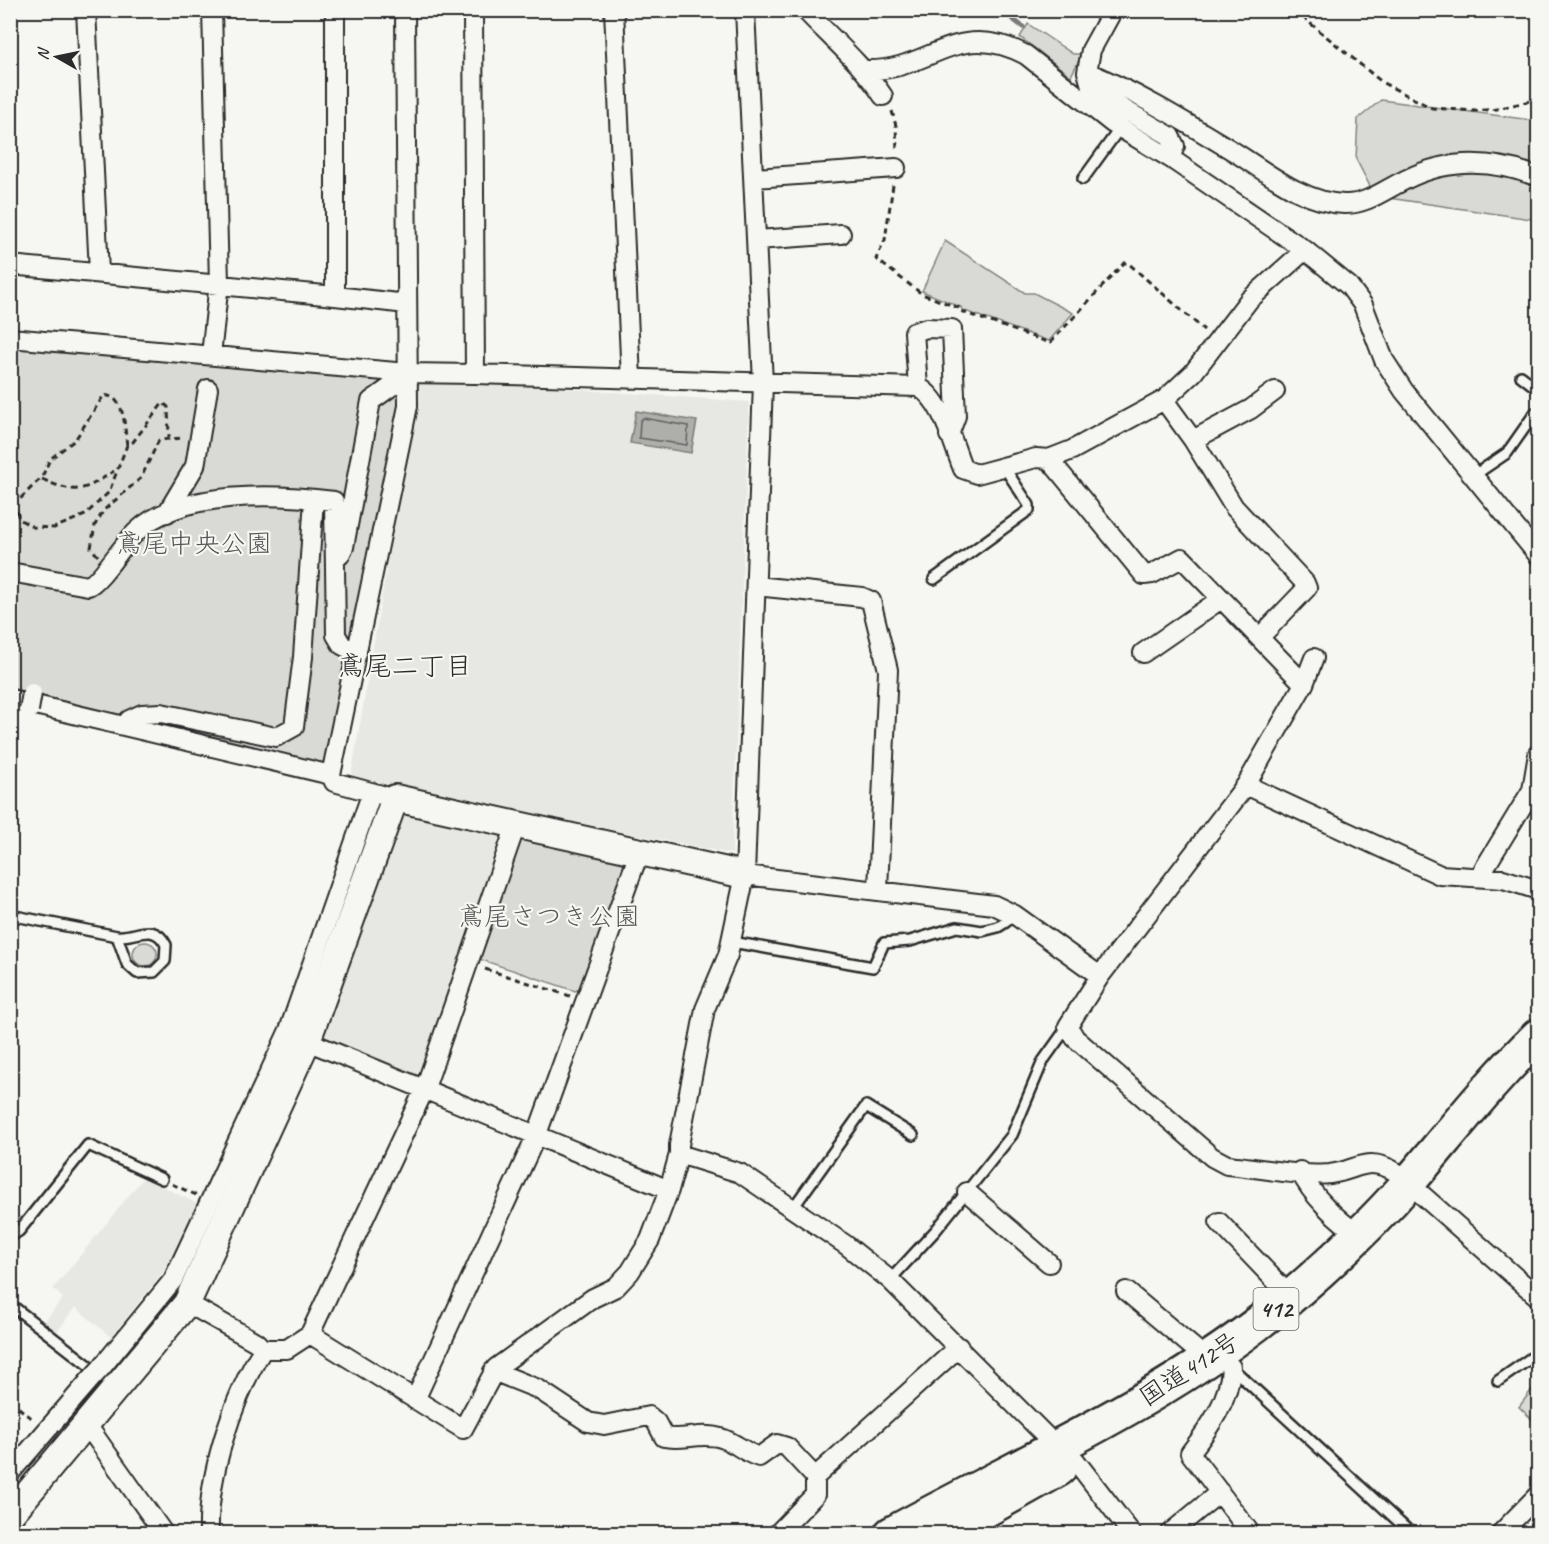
<svg xmlns="http://www.w3.org/2000/svg" width="1549" height="1544" viewBox="0 0 1549 1544" font-family="Caveat,'Klee One',sans-serif">
  <style>
    .built { fill: #e7e7e3 }
    .green { fill: #d9d9d5; stroke: #828280; stroke-width: 1.5 }
    .water { fill: #aeaeab; stroke: #7a7a78; stroke-width: 1.5 }
    .lines { fill: none; stroke-linecap: round; stroke-linejoin: round }
    .shore { stroke: #5f5f5e; stroke-width: 1.5 }
    .stream { stroke: #7a7a78; stroke-width: 5 }
    .lane-casing { stroke: #2b2b2b; stroke-width: 14 }
    .street-casing { stroke: #2b2b2b; stroke-width: 22 }
    .secondary-casing { stroke: #2b2b2b; stroke-width: 30 }
    .highway-casing { stroke: #2b2b2b; stroke-width: 38 }
    .path { stroke: #2b2b2b; stroke-width: 3; stroke-dasharray: 6 4.5; stroke-linecap: butt }
    .lane { stroke: #f6f6f2; stroke-width: 9 }
    .street { stroke: #f6f6f2; stroke-width: 18 }
    .secondary { stroke: #f6f6f2; stroke-width: 26 }
    .highway { stroke: #f6f6f2; stroke-width: 33 }
    .street-bridge-casing { stroke: #2b2b2b; stroke-width: 22; stroke-linecap: butt }
    .street-bridge { stroke: #f6f6f2; stroke-width: 18 }
    .labels { text-anchor: middle; dominant-baseline: central; stroke-width: 4.5; stroke-linejoin: round; paint-order: stroke }
    .shield { fill: #f6f6f2; stroke: #686867; stroke-width: 1.5 }
    .shield-label { font-size: 24px; font-weight: bold; fill: #2b2b2b }
    .park-label { font-size: 26px; fill: #565656; stroke: #f6f6f2 }
    .street-label { font-size: 26px; fill: #2b2b2b; stroke: #f6f6f2 }
    .neighbourhood-label { font-size: 27px; fill: #2b2b2b; stroke: #f6f6f2 }
  </style>
  <rect width="100%" height="100%" fill="#f6f6f2"/>
  <filter id="ink" filterUnits="userSpaceOnUse"><feTurbulence type="fractalNoise" baseFrequency=".0167" numOctaves="2"/><feDisplacementMap in="SourceGraphic" scale="12" xChannelSelector="R" yChannelSelector="G"/><feConvolveMatrix kernelMatrix="1 2 1 2 8 2 1 2 1" color-interpolation-filters="sRGB"/></filter>
  <g filter="url(#ink)">
    <path class="built" d="M419 378 749 402 732 854 351 777Z
      M410 812 499 830 504 838 421 1069 414 1075 325 1037 324 1027 398 818Z
      M144 1177 196 1203 165 1270 111 1337 75 1307 57 1332 44 1322 63 1298 53 1289Z"/>
    <path class="green" d="M1028 24 1073 54H1082L1071 76 1020 37Z
      M1381 100 1538 121V220L1375 196 1356 159 1358 119Z
      M945 241 1025 293H1034L1073 313 1049 341 962 310 961 307 922 291Z
      M11 343 400 380 404 408 342 771 11 688Z
      M524 837 621 860 625 866 582 988 575 991 482 960 479 953 518 841Z
      M133 954a12 12 0 1 1 24 0a12 12 0 1 1-24 0Z
      M1533 1388 1538 1391V1425L1519 1407Z"/>
    <path class="water" d="M636 411 697 421 691 453 630 443Z"/>
    <g class="lines">
      <path class="shore" d="M643 418 688 426 687 445 639 438 640 421Z"/>
      <path class="stream" d="M1001 10 1023 27"/>
      <defs>
        <path id="lane" d="M1083 179 1120 128
          M1521 376 1538 389
          M1473 476 1507 453 1535 413
          M934 579 1029 510V505L1004 467
          M10 915 117 936C136 938 154 921 166 945L165 961 154 972 137 973 127 964 117 936
          M732 942 873 967 884 943 910 941 957 927 982 931 998 927 1006 922
          M793 1208 866 1106 913 1135
          M10 1237 19 1231 88 1145 162 1179
          M890 1280 936 1230 1012 1135 1043 1061 1068 1026
          M10 1304 115 1386
          M1231 1367 1412 1534
          M1498 1381 1538 1353"/>
        <path id="street" d="M86 10 99 272
          M473 10 475 374 918 387C942 398 953 445 963 469L977 474 1036 458 1049 459 1072 450 1164 400 1193 373 1249 300 1305 250
          M614 10 631 379
          M805 10C832 39 862 64 883 96
          M1113 10 1091 50 1087 72 1091 86 1108 100 1170 136 1175 146 1170 158
          M866 70C930 72 955 18 1026 55L1112 123 1170 158 1305 250 1349 286 1363 305 1384 360 1404 391 1538 555
          M1087 72C1134 91 1180 119 1223 145 1260 166 1300 203 1344 204 1367 205 1387 188 1407 179 1449 158 1495 160 1538 177
          M754 178 896 168
          M757 240 841 234
          M10 265 335 296V10
          M335 296 407 304
          M10 338 407 373 475 374
          M211 355 219 283 212 10
          M918 387 914 332 927 328 952 329 956 416 949 435
          M1164 400 1193 440 1234 507 1305 583 1307 588 1260 637
          M1193 440 1251 409 1275 391
          M1049 459 1144 575 1152 574 1182 558 1304 684 1246 785 1100 976 1068 1026 1075 1038 1212 1157 1227 1165C1254 1167 1304 1177 1330 1174 1359 1170 1366 1155 1396 1172L1538 1297
          M167 513 195 466 208 389
          M340 555 344 547 371 401 392 386 407 382
          M10 572 88 586C100 582 123 544 136 532 180 489 277 494 334 501L336 635 342 645 357 653
          M756 586 862 597 871 601 888 670 878 889
          M1143 653 1221 599
          M1304 684 1314 658
          M10 699 331 775 408 406 405 10
          M126 726 129 720 142 714 161 713 276 737 294 727 303 657 314 499
          M331 775 334 782 382 795
          M1246 785 1440 875 1503 879 1538 890
          M745 875 994 905 1015 915 1100 976
          M1479 877 1532 790 1538 754
          M307 1041 669 1190
          M679 1154 740 1173 846 1245 890 1280 1056 1446
          M1300 1171C1311 1195 1338 1221 1360 1235
          M967 1192 1049 1263
          M1219 1222 1291 1297
          M1126 1291 1208 1360
          M187 1303 256 1342 263 1349
          M310 1334 425 1088 516 825
          M1231 1367C1230 1399 1210 1427 1190 1453L1251 1534
          M101 1368 173 1280 210 1201 289 1030 372 792
          M493 1371 538 1389 588 1422 604 1425 649 1416 656 1422 664 1437C683 1441 701 1432 721 1438 735 1442 745 1453 759 1457L777 1444 787 1447 815 1477
          M415 1400 537 1134 639 853
          M87 1425 164 1534
          M1075 1460 1132 1534
          M10 1473 90 1380
          M209 1534C207 1476 233 1397 263 1349H287L310 1334 463 1429 496 1368 593 1298 616 1287 630 1272 650 1240 669 1190 679 1154V1145L705 1009 728 955 745 875 763 383 745 10
          M777 1534 815 1495V1477L959 1347
          M1169 1534 1220 1492
          M1500 1534 1538 1495"/>
        <path id="secondary" d="M10 1515 187 1303 307 1041 395 798 745 875"/>
        <path id="highway" d="M891 1534C1027 1460 1173 1397 1292 1296 1334 1260 1373 1223 1409 1182 1452 1132 1491 1081 1538 1036
          M943 1534 1059 1469"/>
      </defs>
      <use href="#lane" class="lane-casing"/>
      <use href="#street" class="street-casing"/>
      <use href="#secondary" class="secondary-casing"/>
      <use href="#highway" class="highway-casing"/>
      <path class="path" d="M1294 10 1383 83 1432 108 1475 111 1497 109 1538 99
        M892 111 896 126 897 151
        M893 185 885 240 876 259 922 294 959 308 960 311 1050 343 1124 263H1128L1204 330
        M127 445C124 427 126 397 104 395L75 440 50 459 42 477 15 504 19 519 33 527 54 528 85 515 109 492 127 445 133 442 163 403 168 407 169 438
        M42 479C77 495 82 492 114 471
        M98 556 91 548 95 525 104 510 141 478 159 440 183 438
        M485 969 570 996
        M172 1184 196 1195
        M10 1261 17 1260
        M10 1401 34 1420"/>
      <use href="#lane" class="lane"/>
      <use href="#street" class="street"/>
      <use href="#secondary" class="secondary"/>
      <use href="#highway" class="highway"/>
      <defs>
        <path id="street-bridge" d="M29 710 32 693
          M90 1380 101 1368"/>
      </defs>
      <use href="#street-bridge" class="street-bridge-casing"/>
      <use href="#street-bridge" class="street-bridge"/>
    </g>
  </g>
  <g class="labels">
    <rect class="shield" x="1253.5" y="1288" width="45" height="42" rx="4.5"/>
    <g class="shield-label">
      <text x="1276" y="1309">412</text>
    </g>
    <g class="park-label">
      <text x="194" y="543">鳶尾中央公園</text>
      <text x="549" y="916">鳶尾さつき公園</text>
    </g>
    <g class="street-label">
      <text transform="translate(1189 1369) rotate(-33)">国道412号</text>
    </g>
    <g class="neighbourhood-label">
      <text x="405" y="666">鳶尾二丁目</text>
    </g>
  </g>
  <rect width="1549" height="1544" fill="none" stroke="#f6f6f2" stroke-width="36"/>
  <rect x="18" y="18" width="1513" height="1508" fill="none" stroke="#2b2b2b" stroke-width="2" filter="url(#ink)"/>
  <g transform="translate(57 57) rotate(279)" stroke="#f6f6f2" stroke-width="4.5" paint-order="stroke">
  <path d="M0-4.5L10 22L0 15L-10 22Z" fill="#2b2b2b"/>
  <text y="-9" font-size="16" font-weight="bold" text-anchor="middle" fill="#2b2b2b">N</text>
  </g>
</svg>
